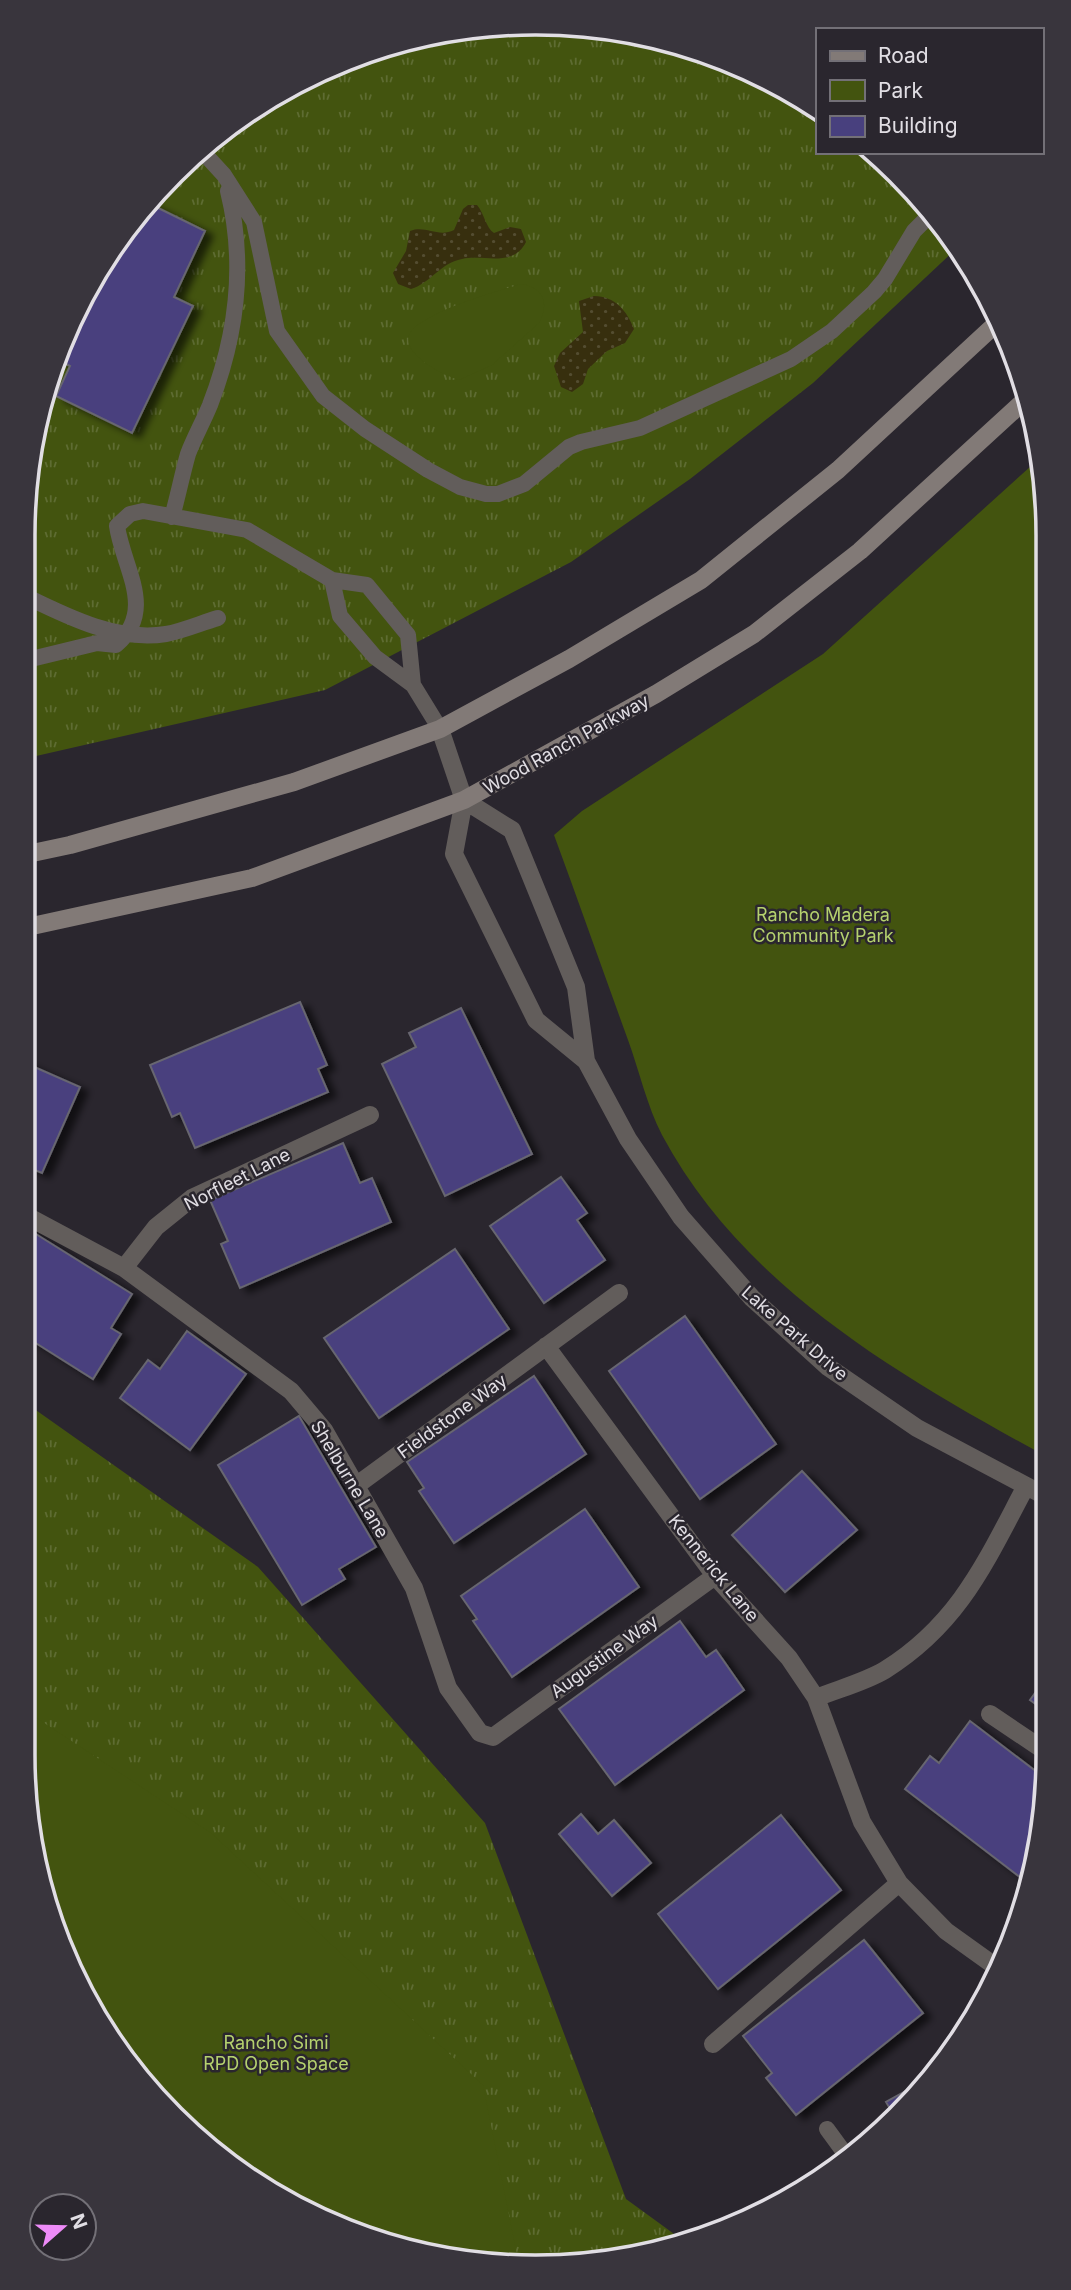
<svg xmlns="http://www.w3.org/2000/svg" width="1071" height="2290" viewBox="0 0 1071 2290" font-family="Inter,sans-serif">
  <style>
    .grass { fill: url(#grass-tufts) }
    .sand { fill: url(#sand-dots) }
    .green { fill: #43540f }
    .building { fill: #48407e; stroke: #676670; stroke-width: 2; filter: url(#shadow) }
    .lines { fill: none; stroke-linecap: round; stroke-linejoin: round }
    .service { stroke: #625d5b; stroke-width: 16 }
    .minor { stroke: #625d5b; stroke-width: 18 }
    .secondary { stroke: #827a77; stroke-width: 18 }
    .labels { text-anchor: middle; dominant-baseline: central; stroke-width: 5; stroke-linejoin: round; paint-order: stroke }
    .street-label { font-size: 18px; fill: #e1dee4; stroke: #2a262e }
    .park-label { font-size: 18px; fill: #b5d16e; stroke: #2a262e }
    .rim { fill: none; stroke: #e1dee4; stroke-width: 3.5 }
  </style>
  <defs>
    <pattern id="grass-tufts" width="24" height="20" patternUnits="userSpaceOnUse" patternTransform="scale(1.75)"><rect width="24" height="20" fill="#43540f"/><path d="M3 7l-1-3M5 7V3M7 7l1-3M15 17l-1-3M17 17v-4M19 17l1-3" fill="none" stroke="#5e6c32"/></pattern>
    <pattern id="sand-dots" width="8" height="8" patternUnits="userSpaceOnUse" patternTransform="scale(1.75)"><rect width="8" height="8" fill="#372f0e"/><path d="M2 2h.1M6 6h.1" fill="none" stroke="#544d31" stroke-width="1.8" stroke-linecap="round"/></pattern>
    <filter id="shadow"><feDropShadow dx="8" dy="4.5" stdDeviation="3.5" flood-color="#0009"/></filter>
  </defs>
  <rect width="100%" height="100%" fill="#2a262e"/>
  <path class="grass" d="M536 23 636 33 732 62 817 111V152H871L943 224 957 248 813 383 690 479 571 562 325 690 23 759C23 653 14 541 33 436 36 419 43 402 48 386 92 242 200 120 339 62 402 35 469 29 536 23Z
    M23 1401 258 1567 485 1823 626 2199 681 2239 602 2263 435 2257 279 2198 197 2140 129 2067 50 1920 23 1755Z"/>
  <path class="sand" d="M468 205H477C484 213 486 228 494 233L510 227 521 229 526 242C513 268 484 254 462 259 440 263 431 283 411 289L398 284 393 273 406 251 410 231C426 225 438 238 454 230L463 209Z
    M594 296C615 296 627 311 634 329L625 343 607 351 588 369 583 384 572 392 561 387 554 366 560 353 583 332 579 301Z"/>
  <path class="green" d="M521 284C543 287 550 303 539 323L492 365 459 380C441 375 385 346 419 324 448 305 488 294 521 284Z
    M1041 457 1044 468 1047 1457C900 1376 744 1288 662 1135 647 1106 639 1070 628 1040 603 971 579 903 554 835L582 811 823 654Z
    M23 1709 211 1833 483 2085 518 2260 435 2257 279 2198 197 2140 129 2067 50 1920 23 1755Z"/>
  <path class="building" d="M148 203 205 231 174 297 193 306 132 433 56 396 70 366 56 359 62 339 109 250Z
    M300 1002 327 1065 318 1069 328 1092 195 1148 180 1113 172 1117 150 1065Z
    M461 1008 532 1154 445 1196 382 1064 416 1047 409 1033Z
    M23 1062 80 1087 42 1173 23 1165Z
    M343 1143 360 1183 372 1178 391 1222 240 1288 221 1244 228 1241 210 1200Z
    M561 1177 587 1213 577 1220 605 1260 544 1303 490 1226Z
    M23 1226 132 1294 111 1328 121 1334 93 1379 23 1335Z
    M455 1249 509 1329 379 1418 324 1338Z
    M685 1316 776 1444 700 1499 609 1371Z
    M187 1331 246 1374 190 1450 120 1398 148 1360 160 1369Z
    M534 1376 586 1454 454 1543 419 1491 424 1488 407 1462Z
    M299 1416 376 1547 339 1569 345 1579 302 1605 218 1465Z
    M802 1471 857 1530 785 1592 732 1535Z
    M585 1509 639 1587 512 1677 473 1621 477 1619 461 1596Z
    M680 1621 706 1657 716 1650 744 1690 615 1785 559 1709Z
    M1048 1675V1713L1030 1700Z
    M970 1721 1046 1779 1038 1855 1029 1884 905 1789 930 1756 939 1763Z
    M581 1814 598 1834 614 1820 651 1863 612 1896 559 1834Z
    M781 1815 841 1890 718 1989 658 1914Z
    M864 1940 923 2013 796 2115 766 2078 772 2073 743 2036Z
    M931 2077 898 2117 896 2119 886 2102Z"/>
  <g class="lines">
    <path class="service" d="M201 150 224 175 254 222 277 331 323 396 365 429 428 470 460 487 486 494H498L524 484 569 447 581 442 640 428 791 359 832 331 874 292 885 279 914 231 932 213
      M172 517C178 496 182 475 188 454 194 438 203 422 210 405 237 335 246 264 228 191
      M332 580 340 616 375 657 413 685 440 729
      M23 595C66 616 116 642 166 634 183 631 201 623 218 618
      M23 661 97 643 116 645C157 610 123 568 117 526L130 514 143 511 247 530 332 580 367 585 408 635 413 685
      M827 2129 846 2155"/>
    <path class="minor" d="M440 729 464 800 454 854 536 1020 586 1061
      M464 800 512 830 576 987 586 1061 628 1139 681 1217 752 1298 828 1367 917 1428 1047 1497
      M23 1214 124 1268 291 1391 324 1430 414 1588 448 1688 480 1733 493 1737 715 1576
      M124 1268 156 1227 192 1198 370 1115
      M546 1346 715 1576 789 1658 816 1698 862 1822 899 1883 946 1931 999 1969
      M357 1485 619 1293
      M816 1698C838 1689 865 1682 885 1670 960 1623 986 1561 1026 1486
      M990 1714 1048 1753
      M713 2044 899 1883"/>
    <path class="secondary" d="M23 855 70 845 294 782 440 729 569 659 701 580 838 470 999 321
      M23 928 252 878 464 800 656 694 754 634 860 551 1025 400"/>
  </g>
  <g class="labels">
    <g class="street-label">
      <text transform="translate(566 744) rotate(-29)">Wood Ranch Parkway</text>
      <text transform="translate(237 1179) rotate(-27)">Norfleet Lane</text>
      <text transform="translate(795 1333) rotate(41)">Lake Park Drive</text>
      <text transform="translate(452 1416) rotate(-36)">Fieldstone Way</text>
      <text transform="translate(350 1479) rotate(59)">Shelburne Lane</text>
      <text transform="translate(714 1568) rotate(51)">Kennerick Lane</text>
      <text transform="translate(604 1656) rotate(-36)">Augustine Way</text>
    </g>
    <g class="park-label">
      <text x="823" y="914">Rancho Madera<tspan x="823" dy="21">Community Park</tspan></text>
      <text x="276" y="2042">Rancho Simi<tspan x="276" dy="21">RPD Open Space</tspan></text>
    </g>
  </g>
  <path d="M0 0H1071V2290H0ZM535 35H536A500 500 0 0 1 1036 535V1755A500 500 0 0 1 536 2255H535A500 500 0 0 1 35 1755V535A500 500 0 0 1 535 35Z" fill="#39353d" fill-rule="evenodd"/>
  <path class="rim" d="M535 35H536A500 500 0 0 1 1036 535V1755A500 500 0 0 1 536 2255H535A500 500 0 0 1 35 1755V535A500 500 0 0 1 535 35Z"/>
  <rect x="816" y="28" width="228" height="126" fill="#2a262e" stroke="#737077" stroke-width="2"/>
  <rect x="830" y="51" width="35" height="10" fill="#827a77" stroke="#737077" stroke-width="2"/>
  <text x="878" y="63" font-size="21" fill="#e1dee4">Road</text>
  <rect x="830" y="80" width="35" height="21" fill="#43540f" stroke="#737077" stroke-width="2"/>
  <text x="878" y="98" font-size="21" fill="#e1dee4">Park</text>
  <rect x="830" y="116" width="35" height="21" fill="#48407e" stroke="#737077" stroke-width="2"/>
  <text x="878" y="133" font-size="21" fill="#e1dee4">Building</text>
  <g transform="translate(63 2227) rotate(70)"><circle r="33" fill="#2a262e" stroke="#737077" stroke-width="2"/>
  <path d="M0-5L12 26L0 18L-12 26Z" fill="#ee8bf8"/>
  <text y="-10" font-size="19" font-weight="bold" text-anchor="middle" fill="#e1dee4">N</text>
  </g>
</svg>
